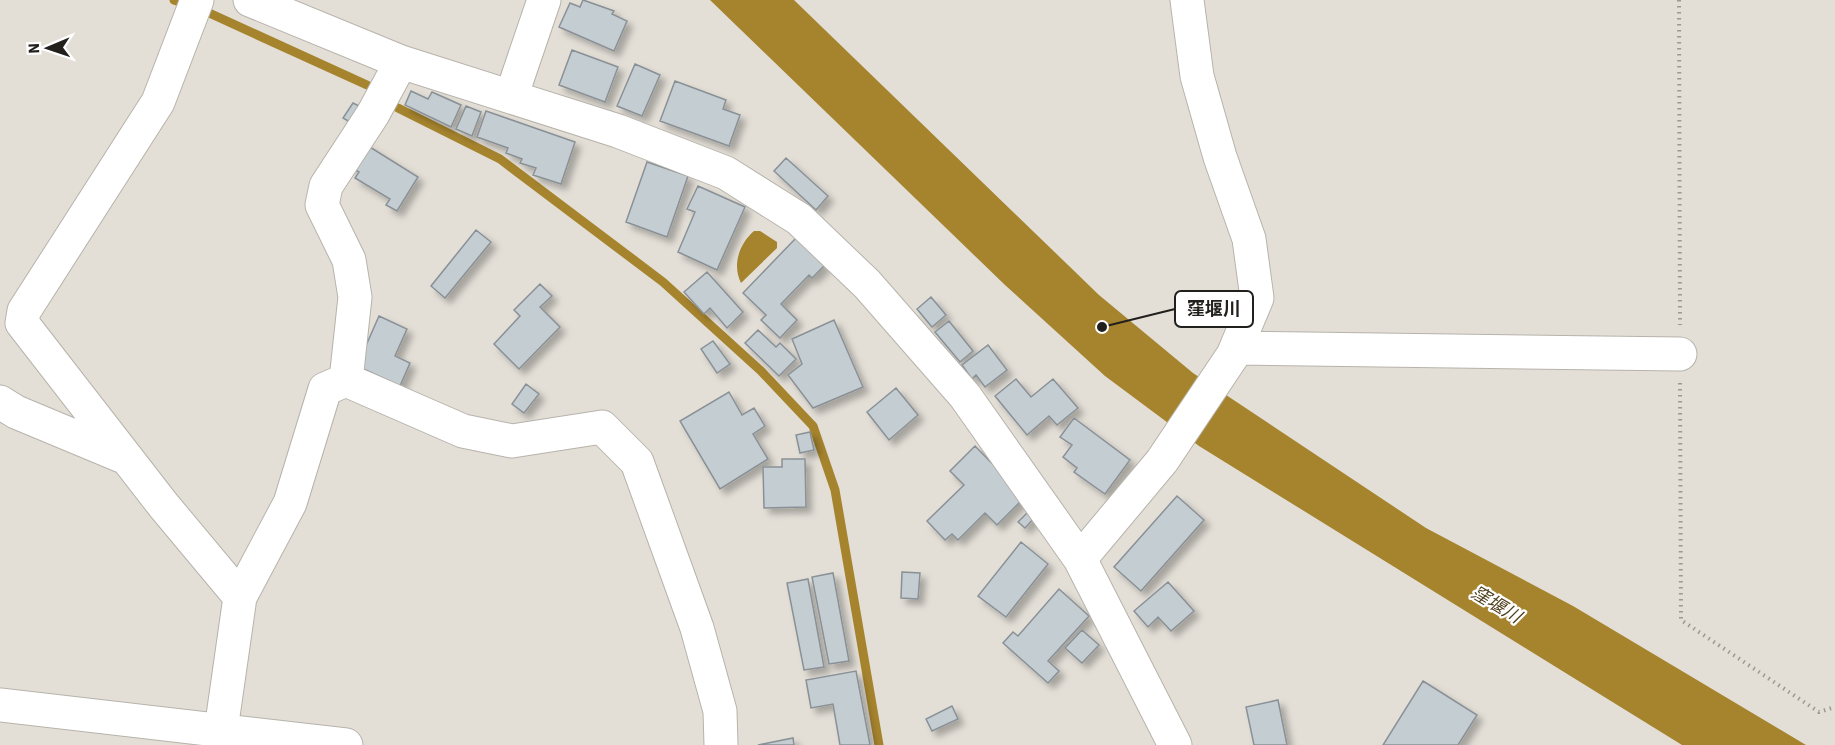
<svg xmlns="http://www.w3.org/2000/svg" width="1835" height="745" viewBox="0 0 1835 745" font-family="'Source Sans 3','Noto Sans JP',sans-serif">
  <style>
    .water { fill: #a6842e }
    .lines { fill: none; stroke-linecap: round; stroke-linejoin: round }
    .stream { stroke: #a6842e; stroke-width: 9 }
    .building { fill: #c4cdd2; stroke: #899196; stroke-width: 1.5; filter: url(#shadow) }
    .minor-casing { stroke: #b7b3ab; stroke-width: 35 }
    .path { stroke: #9c9892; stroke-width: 4; stroke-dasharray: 1.5 4.5; stroke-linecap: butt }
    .minor { stroke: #fff; stroke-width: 33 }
    .labels { text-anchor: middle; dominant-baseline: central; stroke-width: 4.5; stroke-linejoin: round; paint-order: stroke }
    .water-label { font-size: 18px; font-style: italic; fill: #4d3f1b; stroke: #fff }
    .leader { fill: none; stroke: #22201d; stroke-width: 2 }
    .callout-dot { fill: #22201d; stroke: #fff; stroke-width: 2 }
    .callout { fill: #fff; stroke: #22201d; stroke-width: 2 }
    .callout-label { font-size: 18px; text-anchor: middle; font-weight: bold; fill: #22201d }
  </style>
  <defs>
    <filter id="shadow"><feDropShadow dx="5.5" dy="5.5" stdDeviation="3" flood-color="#0004"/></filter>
  </defs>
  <rect width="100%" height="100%" fill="#e3dfd7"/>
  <path class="water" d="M710 0H794L1099 295 1193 373 1426 528 1573 606 1806 745H1682L1199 446 1105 376 1005 285Z
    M754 231H760L777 242V248L741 283C732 265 739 244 754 231Z"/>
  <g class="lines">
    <path class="stream" d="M174 0 207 12 367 85
      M398 108 500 159 663 282 761 371 813 426 835 490 879 745"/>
  </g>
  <path class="building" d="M583 0 614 11 612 14 627 21 614 51 559 27 570 3 580 7Z
    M572 50 618 67 605 102 559 85Z
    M635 64 660 75 642 116 617 106Z
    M675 81 726 100 723 109 740 115 729 146 660 121Z
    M411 91 428 99 432 92 461 105 451 127 405 105Z
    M353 103 365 109 355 125 343 118Z
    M466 106 481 112 472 136 456 129Z
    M486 111 575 142 561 184 533 175 536 168 520 163 522 159 506 153 508 148 477 137Z
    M365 144 418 177 397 211 386 205 390 199 355 178 359 172 350 167Z
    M786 158 828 196 816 210 774 171Z
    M647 162 688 176 667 237 626 222Z
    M698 186 745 207 717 270 678 252 695 212 687 209Z
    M476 230 491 242 445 298 431 286Z
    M796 238 825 265 812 278 809 275 781 304 797 320 780 338 761 320 766 315 743 293Z
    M707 272 743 312 727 328 710 308 704 314 684 292Z
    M540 284 552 296 540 307 560 327 519 369 494 344 520 316 514 310Z
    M931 297 946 315 932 327 917 309Z
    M379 316 407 329 395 356 410 363 400 386 357 366Z
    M834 320 863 387 813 408 788 375 802 364 792 339Z
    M949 321 973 351 960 362 935 332Z
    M758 330 776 347 780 343 796 359 779 376 745 343Z
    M713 341 730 364 717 373 701 349Z
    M988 345 1007 370 985 387 976 375 972 379 962 365Z
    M1016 379 1031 397 1053 379 1078 408 1057 425 1049 416 1027 435 995 396Z
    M526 384 539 394 524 413 512 404Z
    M896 388 918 415 889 440 867 412Z
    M729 392 742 415 754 408 765 426 753 434 768 459 720 489 680 421Z
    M1074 418 1130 460 1105 494 1074 472 1077 468 1063 457 1072 445 1060 437Z
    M810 432 814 450 800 453 796 435Z
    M975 446 1025 497 997 525 985 513 958 540 952 534 945 540 927 521 964 485 950 471Z
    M782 459H805L806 507 764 508 763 467H782Z
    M1177 496 1204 520 1141 591 1114 567Z
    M1030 510 1036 516 1025 528 1018 522Z
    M1021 542 1048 564 1006 617 978 596Z
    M902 572 920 573 918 599 901 598Z
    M833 573 849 661 829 664 812 577Z
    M808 579 824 667 804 670 787 583Z
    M1168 582 1194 611 1171 631 1158 617 1148 627 1134 611Z
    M1059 589 1089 616 1048 661 1059 671 1048 683 1003 643 1013 632 1018 636Z
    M1082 630 1099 645 1082 663 1065 648Z
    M856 671 870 745H840L833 704 811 708 806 680Z
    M1423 681 1477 715 1458 745H1383Z
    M1278 700 1287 745H1254L1246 707Z
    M952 706 958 719 932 731 926 719Z
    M793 738 794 745H758Z"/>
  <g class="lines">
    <defs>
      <path id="minor" d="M197 0 158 102 24 311 22 323 164 506 240 597
        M250 0 401 62 618 131 726 173 799 219 867 284 965 396 1080 559 1175 745
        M511 97 544 0
        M1236 348 1680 354
        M346 380 355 297 349 260 322 205 326 186 373 114 401 62
        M0 402 16 412 124 457
        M1080 559 1162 461 1233 355 1257 298 1249 239 1220 157 1197 76 1187 0
        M0 705 346 745
        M221 730 240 597 290 503 325 389 346 380 463 431 512 441 602 427 637 462 697 628 720 711 721 745"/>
    </defs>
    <use href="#minor" class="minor-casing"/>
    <path class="path" d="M1679 0 1680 325
      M1680 383 1681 620 1819 712 1835 707"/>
    <use href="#minor" class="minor"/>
  </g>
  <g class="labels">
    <g class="water-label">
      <text transform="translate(1496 605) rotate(31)">窪堰川</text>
    </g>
  </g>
  <path class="leader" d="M1102 327L1175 309"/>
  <circle class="callout-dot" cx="1102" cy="327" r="6"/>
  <rect class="callout" x="1175" y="291" width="78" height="36" rx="6"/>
  <g class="callout-label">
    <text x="1214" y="315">窪堰川</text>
  </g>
  <g transform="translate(48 48) rotate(268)" stroke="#ffffff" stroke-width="4.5" paint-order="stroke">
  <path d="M0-4.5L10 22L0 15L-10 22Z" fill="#22201d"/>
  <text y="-9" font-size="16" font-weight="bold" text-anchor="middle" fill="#22201d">N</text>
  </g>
</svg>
